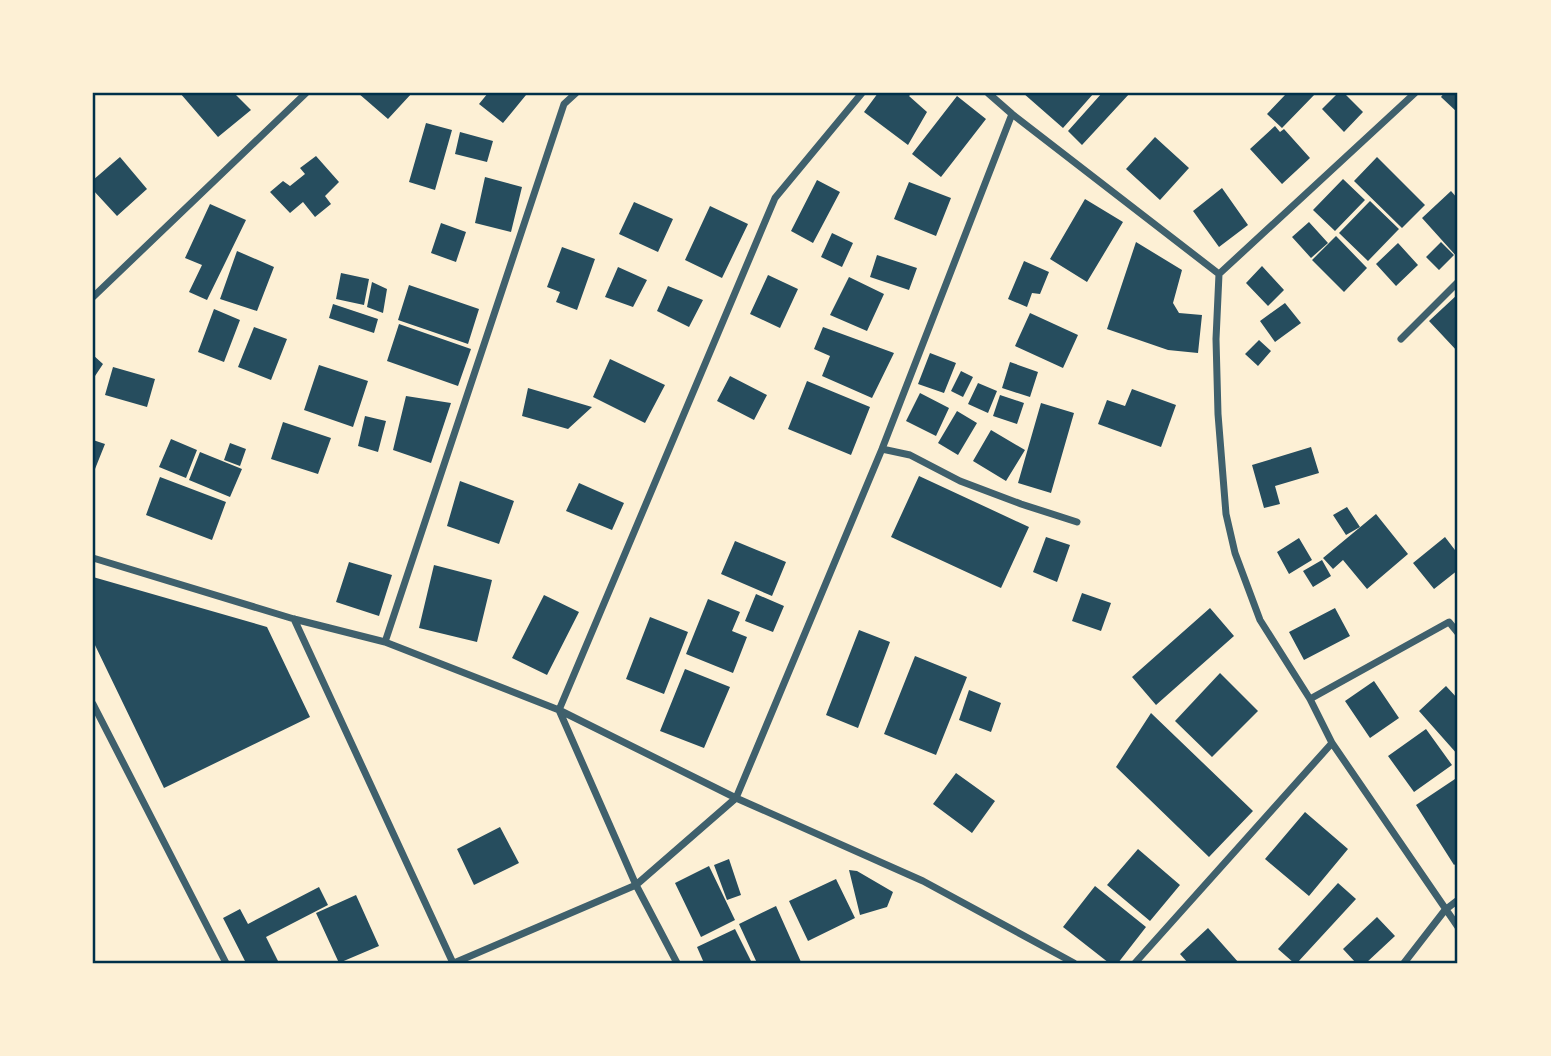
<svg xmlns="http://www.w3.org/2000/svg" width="1551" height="1056" viewBox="0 0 1551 1056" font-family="Barlow,sans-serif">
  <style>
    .building { fill: #264d5e }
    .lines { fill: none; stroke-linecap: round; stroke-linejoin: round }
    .minor { stroke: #3f606c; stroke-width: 7 }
    .neatline { fill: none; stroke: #003049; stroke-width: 2.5 }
  </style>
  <rect width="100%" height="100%" fill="#fdf0d5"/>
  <path class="building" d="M180 93H234L251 110 218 137Z
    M358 93H412L388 119Z
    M488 93H523L526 95 503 123 479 104Z
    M878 93H912L909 96 927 112 908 145 864 112Z
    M1023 93H1094L1063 128Z
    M1102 93H1130L1082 145 1068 131Z
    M1282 93H1316L1282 128 1267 114 1285 95Z
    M1338 93H1344L1363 112 1344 132 1322 109Z
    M1444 93H1458V113L1441 97Z
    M957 96 986 119 941 177 912 154Z
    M426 123 452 130 435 190 409 182Z
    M1275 126 1280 132 1284 129 1310 158 1282 184 1250 149Z
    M460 132 493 141 487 162 455 154Z
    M1155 137 1189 168 1160 200 1126 169Z
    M316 156 339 182 325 196 331 204 315 217 303 202 290 213 270 192 283 181 290 186 305 174 300 168Z
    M120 157 147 189 117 216 93 190V180Z
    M1377 157 1425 205 1402 228 1354 181Z
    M485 177 522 187 511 232 475 223Z
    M1343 179 1365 200 1335 231 1313 210Z
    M817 180 840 192 813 243 791 231Z
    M909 182 951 198 936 236 894 219Z
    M1222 188 1248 225 1219 247 1193 211Z
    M1451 191 1458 199V258L1422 218Z
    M1085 199 1123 222 1087 282 1050 259Z
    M1370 201 1399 229 1368 261 1339 233Z
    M634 202 673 219 658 252 619 234Z
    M210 204 246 220 207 300 189 292 202 265 185 258Z
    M710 206 748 224 722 278 685 260Z
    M1309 222 1328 243 1311 258 1292 237Z
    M441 223 466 232 456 262 431 253Z
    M832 233 853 243 842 267 821 257Z
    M1336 236 1367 268 1344 292 1312 260Z
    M1136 242 1182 270 1173 303 1179 313 1202 315 1198 353 1168 350 1107 329Z
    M1441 242 1454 255 1439 270 1426 257Z
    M1398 243 1418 265 1396 286 1376 264Z
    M562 247 595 259 577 310 556 302 560 292 547 287Z
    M237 251 274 267 257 311 220 299Z
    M877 255 917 268 909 290 870 277Z
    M1024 261 1049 272 1040 294 1032 293 1027 307 1008 299Z
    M1262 266 1284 290 1268 306 1246 283Z
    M618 267 647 280 633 307 605 297Z
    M341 273 369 279 364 305 336 299Z
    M768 275 798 289 780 328 750 314Z
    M849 277 884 294 867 331 830 315Z
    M372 282 387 289 383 313 367 307Z
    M409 285 479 309 468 344 398 320Z
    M668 286 703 300 689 327 657 311Z
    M1458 294V352L1429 321Z
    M1285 303 1301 323 1275 342 1260 321Z
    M333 304 378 319 374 333 329 318Z
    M214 309 240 320 224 362 198 352Z
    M1030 313 1078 335 1063 368 1015 346Z
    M399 324 471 349 458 386 387 361Z
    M254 327 287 339 271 380 238 367Z
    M823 327 894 353 872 398 822 376 830 356 814 349Z
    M1259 340 1271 351 1258 366 1245 354Z
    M930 353 956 363 944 393 918 384Z
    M93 355 103 364 93 379Z
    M610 359 665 385 645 423 593 397Z
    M1010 362 1038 372 1030 397 1002 388Z
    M319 365 368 381 353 427 304 410Z
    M113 367 155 379 147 407 105 395Z
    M961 371 973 377 963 397 951 391Z
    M730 376 767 395 754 420 717 401Z
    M807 381 870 407 851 455 788 429Z
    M978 383 997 391 988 413 968 404Z
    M528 388 592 407 568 429 522 416Z
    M1132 389 1176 405 1161 447 1098 424 1107 400 1125 406Z
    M920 393 949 408 936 436 906 421Z
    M1000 395 1024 403 1017 424 993 416Z
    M406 396 451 403 431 463 393 450Z
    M1041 403 1074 413 1051 493 1018 483Z
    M957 411 977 423 958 455 938 443Z
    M365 416 386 421 378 452 358 446Z
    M283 422 331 438 318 474 271 459Z
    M991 430 1025 450 1006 481 973 461Z
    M171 439 197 450 186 478 159 467Z
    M93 440 105 444 93 474Z
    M230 443 246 449 240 466 224 460Z
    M1311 447 1319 473 1275 486 1280 504 1264 508 1252 465Z
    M200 452 242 469 230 497 189 480Z
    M919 476 1029 527 1001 588 891 537Z
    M160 477 226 502 212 540 146 515Z
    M460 481 514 501 499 544 447 526Z
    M579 483 624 503 612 530 566 511Z
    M1347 507 1360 527 1346 535 1333 515Z
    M1376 514 1408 554 1367 589 1343 560 1333 569 1323 558Z
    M1046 537 1070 545 1057 582 1033 572Z
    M1445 537 1458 554V570L1434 589 1413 563Z
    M1299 538 1312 560 1289 574 1277 552Z
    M735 541 786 562 772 596 721 574Z
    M1322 560 1331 576 1313 587 1303 571Z
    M349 562 392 575 379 616 336 602Z
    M434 565 492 580 477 642 419 628Z
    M93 577 267 627 310 717 164 788 93 641Z
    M1082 593 1111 603 1101 631 1072 621Z
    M756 594 784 606 773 632 745 621Z
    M544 595 579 612 547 675 512 658Z
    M708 599 740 612 732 631 747 637 733 673 686 654Z
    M1210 608 1234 636 1156 705 1132 677Z
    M1335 608 1350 636 1304 660 1289 632Z
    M650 617 688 632 664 694 626 679Z
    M859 630 890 642 858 728 826 715Z
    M915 656 967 677 936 755 884 734Z
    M685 669 730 687 704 748 660 731Z
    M1220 673 1258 711 1212 757 1175 721Z
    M1374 681 1399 718 1370 738 1345 701Z
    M1446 686 1458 699V755L1419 711Z
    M969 690 1001 703 991 732 959 720Z
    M1151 713 1253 811 1209 857 1116 767Z
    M1426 729 1452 765 1414 792 1388 756Z
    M956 773 995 801 972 833 933 804Z
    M1458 777V862L1454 865 1416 805Z
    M1305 812 1348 849 1309 896 1265 859Z
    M500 827 519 863 474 885 457 849Z
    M1138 849 1180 885 1150 921 1107 885Z
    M729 859 741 895 727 900 714 865Z
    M709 866 735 920 701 937 675 883Z
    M849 870 857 871 893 892 887 907 860 915Z
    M836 879 855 918 808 941 789 901Z
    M1338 883 1356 899 1297 963H1294L1278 949Z
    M1095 886 1146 927 1118 963H1109L1063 927Z
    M319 887 328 905 266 937 279 963H246L223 918 240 909 248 924Z
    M356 895 379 946 339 963 316 913Z
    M776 906 801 962 798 963H757L739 924Z
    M1377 917 1395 936 1366 963H1356L1343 949Z
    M1208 928 1239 963H1188L1180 954Z
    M735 929 752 963H704L697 947Z"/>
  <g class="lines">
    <path class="minor" d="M988 93 1012 114 1219 274
      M1415 93 1219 274 1216 339 1218 414 1226 514 1235 553 1260 620 1310 699 1332 743 1458 927
      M93 297 306 93
      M1401 339 1458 282
      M882 449 910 455 960 481 1021 504 1077 522
      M93 558 294 619 385 642 559 710 736 798 923 881 1074 963
      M294 619 453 963
      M385 642 564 104 576 93
      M1310 699 1449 622 1458 633
      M93 704 226 963
      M454 963 636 885 736 798 882 449 1012 114
      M677 963 636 885 559 710 775 198 862 93
      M1135 963 1332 743
      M1404 963 1445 910 1458 900"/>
  </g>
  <rect width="1551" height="1056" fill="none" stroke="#fdf0d5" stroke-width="189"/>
  <rect x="94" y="94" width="1362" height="868" class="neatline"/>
</svg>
